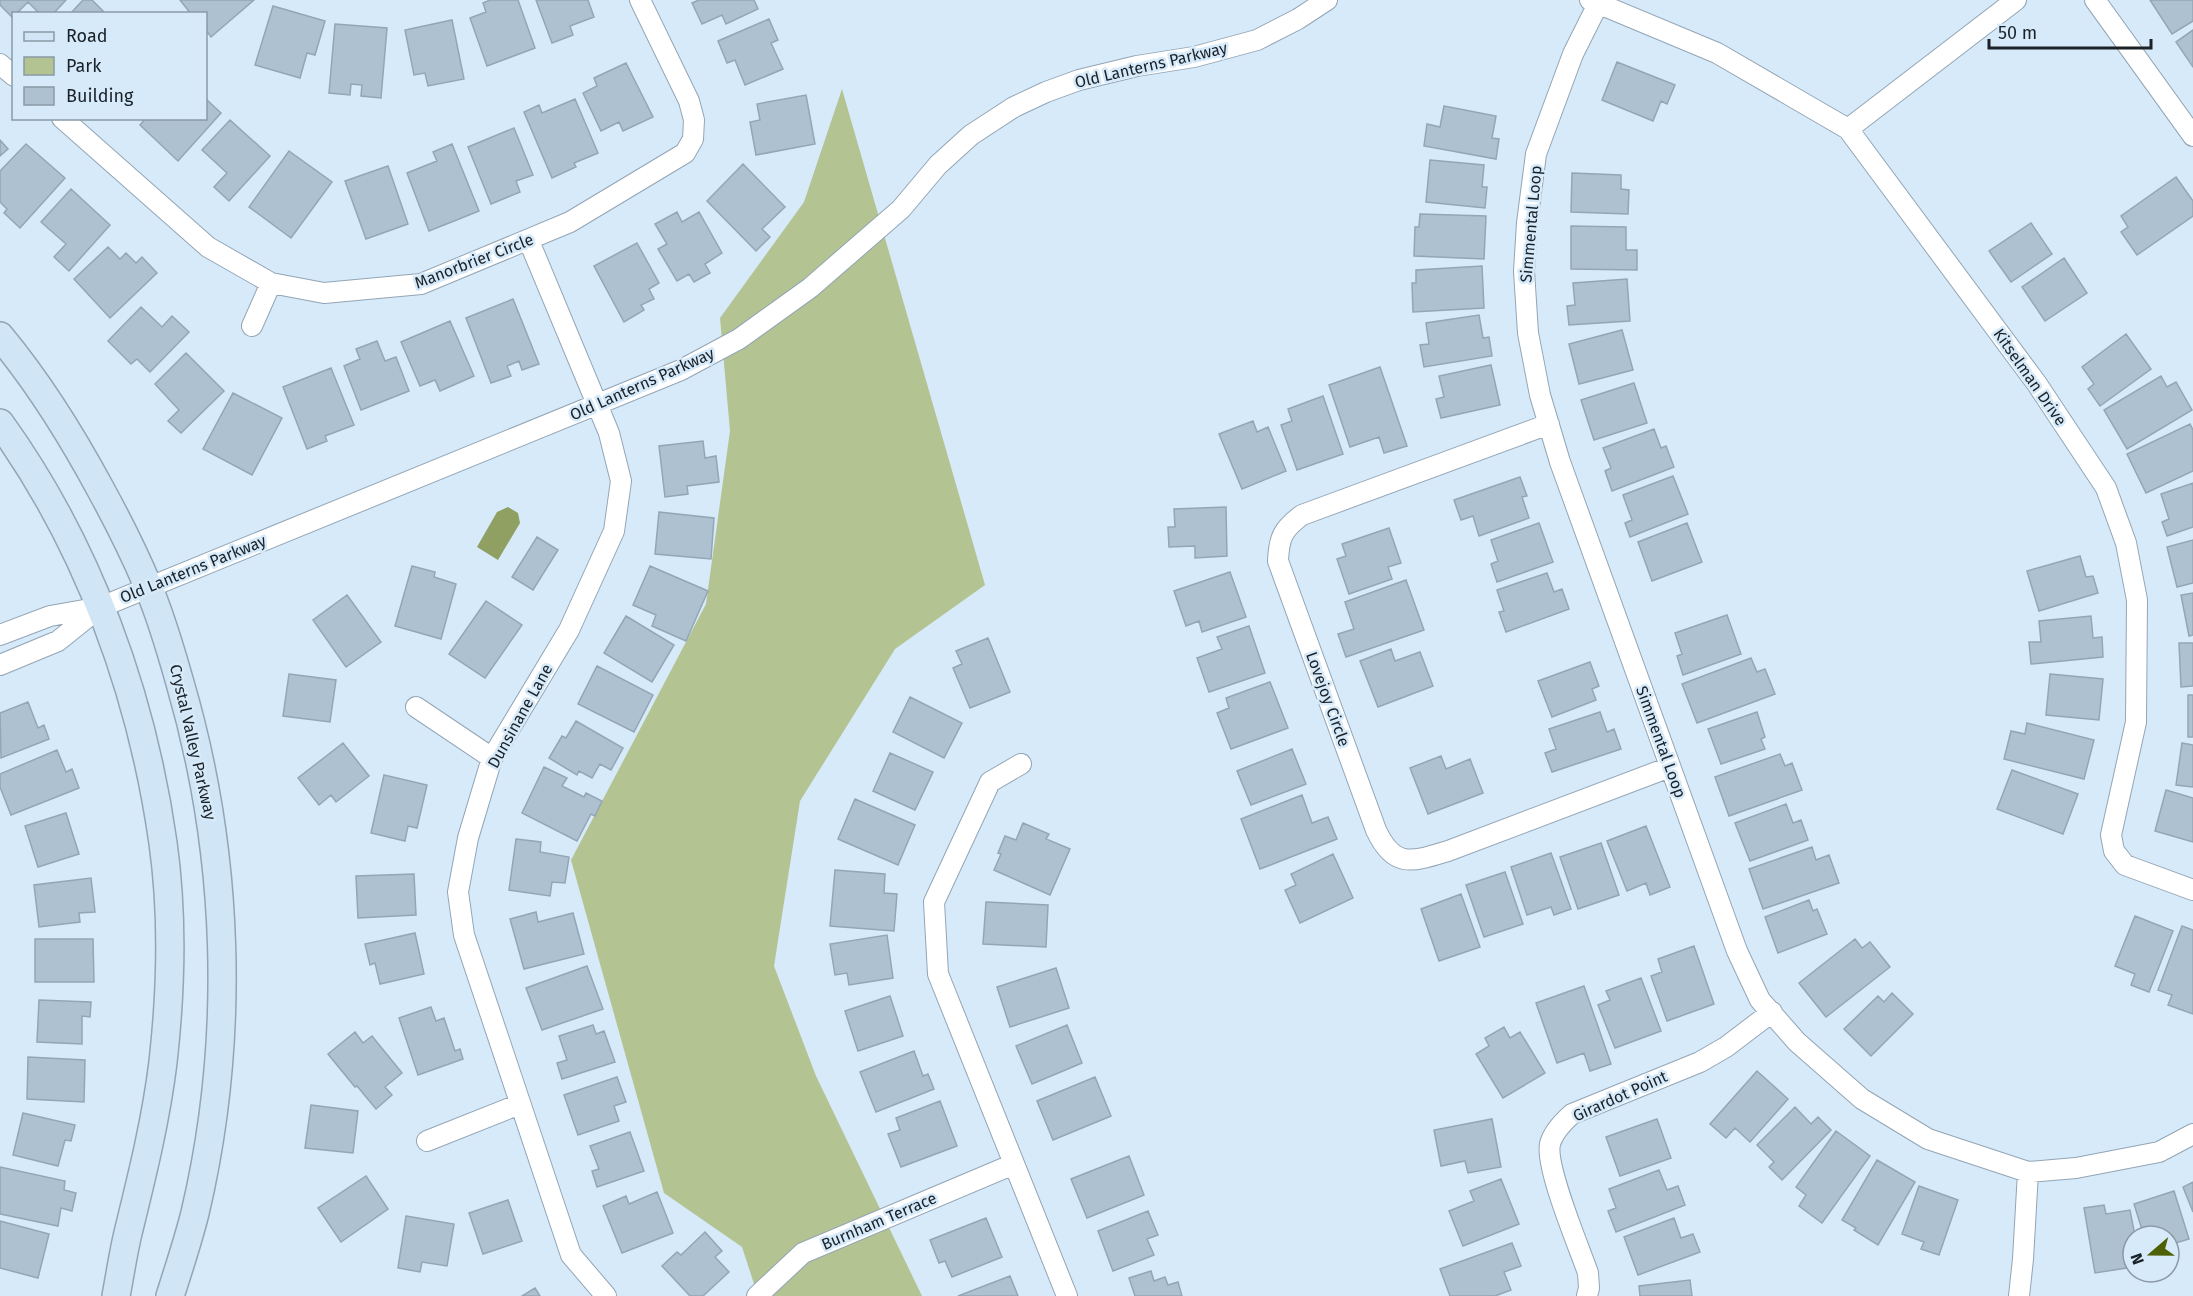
<svg xmlns="http://www.w3.org/2000/svg" width="2193" height="1296" viewBox="0 0 2193 1296" font-family="'Fira Sans',sans-serif">
  <style>
    .green { fill: #b4c392 }
    .water { fill: #8fa062 }
    .building { fill: #aec1d1; stroke: #93a6b5; stroke-width: 1.5 }
    .lines { fill: none; stroke-linecap: round; stroke-linejoin: round }
    .minor-casing { stroke: #93a5b5; stroke-width: 22 }
    .secondary-casing { stroke: #93a5b5; stroke-width: 30 }
    .minor { stroke: #fff; stroke-width: 20 }
    .secondary { stroke: #d0e5f5; stroke-width: 27 }
    .labels { text-anchor: middle; dominant-baseline: central; stroke-width: 5; stroke-linejoin: round; paint-order: stroke }
    .street-label { font-size: 16px; fill: #1a2127; stroke: #d6eafa }
  </style>
  <rect width="100%" height="100%" fill="#d6eafa"/>
  <path class="green" d="M842 89 985 585 895 649 800 801 774 966 816 1076 922 1296H758L742 1247 664 1193 571 860 706 604 730 431 720 318 804 202Z"/>
  <path class="water" d="M508 507 518 513 520 523 498 560 477 547 497 512Z"/>
  <path class="building" d="M0 0H66L53 14H40L28 2 16 14H14L12 17 0 5Z
    M83 0H92L106 14H70Z
    M180 0H254L211 37 206 30V14H191Z
    M490 0H518L535 48 487 66 470 18 486 12 483 3Z
    M536 0H588L594 17 570 26 573 35 552 43Z
    M699 0H754L758 9 726 24 722 15 702 24 692 3Z
    M2150 0H2193V21L2172 34Z
    M273 6 325 21 315 55 307 53 300 78 255 65Z
    M769 19 778 40 771 43 783 69 745 85 735 60 727 63 718 41Z
    M452 20 464 79 428 86 425 73 414 75 405 30Z
    M335 24 387 28 381 98 361 96 362 85 351 84 350 95 329 93Z
    M2193 30V67L2176 42Z
    M1617 62 1675 85 1667 104 1661 101 1653 121 1602 100Z
    M626 63 653 117 623 131 619 122 601 131 583 93 597 86 594 78Z
    M806 95 815 144 756 155 750 122 760 120 757 104Z
    M206 99 221 113 178 161 140 125 146 118H206Z
    M575 99 598 153 574 163 576 167 552 178 524 112 539 105 542 113Z
    M1444 106 1496 116 1492 138 1499 139 1496 159 1424 146 1427 124 1440 127Z
    M230 120 270 156 229 201 214 187 227 173 202 150Z
    M514 128 533 175 516 181 520 192 491 204 468 147Z
    M0 140 8 149 0 156Z
    M26 144 65 178 20 228 4 213 7 209 0 202V171Z
    M452 144 479 211 429 231 407 173 437 161 433 152Z
    M289 151 332 182 291 238 249 207Z
    M1430 160 1484 165 1482 187H1487L1485 208 1426 202Z
    M743 164 785 207 762 229 770 237 756 251 707 201Z
    M388 166 408 224 366 239 345 181Z
    M1572 173 1621 175V189L1629 190 1628 214 1571 212Z
    M2176 177 2193 201V216L2137 255 2121 232 2128 227 2121 216Z
    M71 189 110 225 69 271 54 257 66 244 41 222Z
    M677 212 682 222 699 212 722 253 705 264 710 273 694 282 689 274 677 281 658 249 667 244 655 224Z
    M1420 214 1486 216 1484 259 1414 256 1415 227H1419Z
    M2031 223 2052 254 2011 282 1989 251Z
    M1571 226 1626 227V250H1637V270L1571 269Z
    M637 243 659 283 649 289 654 299 641 305 644 310 624 322 594 266Z
    M108 247 120 259 126 253 136 263 142 257 157 273 110 318 74 279Z
    M2064 258 2087 293 2045 321 2022 287Z
    M1482 266 1484 308 1413 312 1412 283H1416V270Z
    M1627 279 1630 321 1569 325 1567 306 1575 305 1573 283Z
    M513 299 539 364 522 370 519 361 507 366 511 376 491 383 466 318Z
    M141 307 162 327 172 316 189 332 150 372 137 359 131 364 108 341Z
    M1479 315 1483 338 1489 337 1492 356 1424 367 1420 345 1429 344 1426 323Z
    M450 321 474 376 440 391 435 380 420 386 401 342Z
    M1622 330 1633 370 1579 384 1569 344Z
    M2126 334 2151 369 2100 406 2088 389 2094 384 2082 367Z
    M377 341 385 361 396 357 409 391 361 410 344 366 360 359 356 349Z
    M186 353 224 391 181 433 168 421 179 410 155 384Z
    M1491 365 1500 405 1441 418 1436 399 1444 397 1439 376Z
    M1380 367 1407 446 1384 453 1379 437 1350 447 1329 385Z
    M331 368 354 425 325 436 327 441 307 449 283 387Z
    M2161 376 2167 387 2176 382 2192 410 2127 449 2104 410Z
    M1634 383 1647 423 1594 440 1581 400Z
    M233 393 282 418 252 475 203 449Z
    M1323 396 1343 454 1297 470 1281 425 1292 421 1288 409Z
    M1253 421 1257 432 1268 427 1286 471 1242 489 1219 434Z
    M2190 424 2193 430V471L2146 493 2127 454Z
    M1654 429 1661 448 1666 446 1674 467 1612 491 1605 471 1611 468 1603 448Z
    M703 441 705 458 716 456 719 482 687 486 688 494 665 497 659 446Z
    M1673 476 1688 514 1630 537 1625 523 1632 520 1623 495Z
    M1520 477 1527 496 1522 497 1529 518 1479 536 1473 516 1461 520 1454 500Z
    M2193 483V527L2167 536 2162 522 2169 519 2161 494Z
    M1226 507 1227 556 1195 558V546L1169 547 1168 527H1175L1174 509Z
    M659 512 714 518 711 559 655 554Z
    M1539 523 1553 562 1497 582 1491 564 1498 561 1491 540Z
    M1687 523 1702 562 1652 581 1638 542Z
    M1389 528 1401 563 1388 567 1392 579 1349 594 1337 559 1346 556 1342 544Z
    M537 537 558 550 533 590 512 577Z
    M2193 540V583L2177 587 2167 547Z
    M2080 556 2086 577 2093 576 2098 593 2039 611 2027 571Z
    M412 566 435 572 434 577 456 584 441 639 395 626Z
    M650 566 708 591 686 641 652 626 656 615 633 605Z
    M1230 572 1246 617 1202 632 1199 621 1186 626 1174 591Z
    M1547 573 1554 592 1562 589 1569 609 1506 632 1499 612 1504 611 1497 590Z
    M1406 580 1424 630 1346 657 1338 634 1354 629 1345 602Z
    M2193 593V635L2189 636 2181 595Z
    M347 595 381 642 346 667 313 620Z
    M486 601 522 625 485 678 449 654Z
    M1727 615 1741 654 1683 675 1677 656 1682 654 1675 633Z
    M626 616 674 645 652 682 604 653Z
    M2091 616 2093 638 2102 637 2103 657 2031 664 2029 642H2041L2039 621Z
    M1249 626 1265 673 1209 692 1197 658 1222 649 1217 637Z
    M988 638 1010 692 970 708 953 668 962 664 956 651Z
    M2179 643H2193V686L2181 687Z
    M1391 649 1395 661 1420 652 1433 686 1378 707 1360 661Z
    M1751 658 1757 672 1765 669 1775 694 1697 723 1682 684Z
    M1590 662 1599 686 1592 689 1596 700 1552 717 1538 681Z
    M597 666 653 695 634 732 578 704Z
    M289 674 336 680 330 722 283 716Z
    M2050 674 2103 679 2099 720 2046 715Z
    M1270 682 1288 728 1231 749 1217 713 1229 708 1226 698Z
    M2188 695H2193V737H2188Z
    M910 697 962 723 944 758 893 732Z
    M28 702 38 728 44 725 49 739 1 758 0 713Z
    M1600 712 1607 732 1614 729 1621 749 1552 772 1545 753 1556 749 1549 729Z
    M1757 712 1765 737 1761 739 1765 749 1721 764 1708 729Z
    M576 721 623 748 611 770 600 764 592 778 579 771 577 775 549 758 562 736 566 738Z
    M2027 723 2094 740 2084 779 2004 759 2011 731 2025 734Z
    M343 743 369 776 336 802 331 795 319 805 298 778Z
    M2182 743 2193 745V787L2176 785Z
    M1292 749 1306 784 1251 805 1237 771Z
    M57 750 66 772 72 769 79 788 11 815 0 787V774Z
    M890 753 933 772 915 810 873 791Z
    M1780 754 1785 766 1792 763 1802 790 1729 816 1715 777Z
    M1441 756 1446 769 1470 759 1483 793 1428 814 1410 768Z
    M544 767 567 778 562 786 584 797 586 793 602 801 595 816 591 814 577 841 522 813Z
    M2012 770 2078 794 2063 834 1997 809Z
    M384 775 427 785 417 828 408 826 405 841 371 833Z
    M2166 790 2193 798V842L2155 831Z
    M1302 795 1312 823 1328 817 1337 839 1260 869 1241 819Z
    M855 799 915 825 898 865 838 839Z
    M1786 804 1793 823 1801 820 1808 840 1750 861 1735 823Z
    M66 813 79 854 38 867 25 826Z
    M1023 823 1049 834 1046 839 1070 849 1050 895 994 870 1001 854 998 853 1005 836 1016 840Z
    M1646 826 1670 887 1650 895 1646 883 1627 891 1607 841Z
    M516 839 541 842 540 852 569 857 565 883 552 882 550 896 509 890Z
    M1601 843 1619 895 1578 909 1560 857Z
    M1812 847 1816 860 1829 855 1839 883 1763 909 1749 869Z
    M1551 853 1571 909 1554 915 1551 907 1527 915 1511 867Z
    M1333 854 1353 898 1300 923 1285 890 1296 885 1291 874Z
    M835 870 885 874 884 893 897 894 894 931 830 926Z
    M1505 872 1523 924 1484 937 1466 885Z
    M414 874 416 915 358 918 356 876Z
    M91 878 95 912 79 913 80 922 39 927 34 885Z
    M1461 894 1480 947 1439 961 1421 909Z
    M1809 900 1813 911 1817 909 1827 934 1778 953 1765 917Z
    M986 902 1048 905 1046 947 983 944Z
    M536 912 538 922 573 913 584 954 524 969 510 919Z
    M2135 916 2173 931 2149 992 2131 985 2135 974 2115 966Z
    M2182 926 2193 930V1014L2168 1005 2172 995 2158 990Z
    M415 933 424 974 380 984 375 963 370 965 365 944Z
    M887 935 893 978 849 985 847 973 835 975 830 944Z
    M35 939H93L94 982H35Z
    M1855 939 1862 948 1870 942 1890 967 1826 1017 1799 983Z
    M1694 946 1714 1004 1667 1021 1651 976 1662 972 1658 959Z
    M587 966 603 1009 542 1030 526 988Z
    M1056 968 1069 1008 1010 1027 997 987Z
    M1641 978 1661 1031 1615 1048 1598 1005 1610 1000 1606 991Z
    M1584 986 1611 1064 1590 1071 1584 1053 1557 1063 1536 1003Z
    M1892 993 1913 1014 1871 1056 1844 1029 1878 996 1884 1002Z
    M890 996 903 1036 858 1051 845 1011Z
    M39 1000 91 1002 90 1017 82 1016V1044L37 1042Z
    M431 1007 436 1021 444 1018 455 1051 460 1049 463 1059 418 1075 399 1018Z
    M593 1025 596 1034 604 1031 615 1062 562 1079 557 1063 567 1060 559 1036Z
    M1067 1025 1082 1063 1032 1084 1016 1046Z
    M1504 1027 1510 1038 1520 1032 1545 1073 1503 1098 1476 1054 1489 1046 1485 1038Z
    M355 1032 363 1043 372 1036 402 1073 385 1087 392 1095 376 1109 357 1086 355 1087 328 1054Z
    M914 1051 923 1076 928 1074 934 1089 876 1112 860 1072Z
    M28 1057 85 1060 84 1102 27 1099Z
    M1757 1071 1788 1099 1750 1142 1735 1128 1726 1138 1710 1124Z
    M617 1077 626 1102 614 1106 619 1121 578 1135 564 1095Z
    M1095 1077 1111 1116 1053 1140 1037 1101Z
    M940 1101 957 1146 901 1167 888 1134 900 1130 896 1118Z
    M311 1105 358 1111 353 1153 305 1148Z
    M1795 1107 1811 1124 1818 1117 1831 1130 1782 1180 1769 1167 1774 1162 1757 1145Z
    M23 1113 75 1125 71 1141 65 1140 58 1166 13 1155Z
    M1492 1119 1501 1167 1468 1173 1465 1161 1441 1166 1434 1130Z
    M1657 1119 1671 1158 1620 1176 1606 1137Z
    M1836 1131 1870 1156 1822 1223 1799 1206 1806 1195 1796 1187Z
    M630 1132 644 1171 597 1187 592 1171 599 1169 590 1146Z
    M1129 1156 1144 1195 1087 1218 1071 1179Z
    M1877 1160 1915 1182 1878 1245 1854 1230 1856 1228 1842 1220Z
    M0 1167 65 1181 64 1190 76 1193 72 1211 61 1208 58 1226 0 1214Z
    M1659 1170 1667 1190 1678 1186 1685 1205 1616 1232 1608 1211 1616 1208 1609 1189Z
    M366 1176 388 1209 341 1242 318 1208Z
    M1501 1179 1519 1224 1463 1246 1449 1211 1474 1201 1470 1191Z
    M2193 1182V1212L2183 1187Z
    M1919 1186 1958 1200 1939 1255 1921 1249 1924 1242 1902 1234Z
    M2174 1191 2189 1239 2169 1245V1236H2144L2134 1204Z
    M657 1192 673 1233 622 1253 603 1206 626 1196 629 1204Z
    M508 1200 522 1241 483 1254 469 1213Z
    M2104 1205 2106 1214 2130 1210 2135 1236H2133V1267L2095 1273 2084 1208Z
    M1148 1211 1158 1235 1147 1239 1154 1255 1113 1271 1098 1231Z
    M406 1216 454 1224 447 1266 422 1262 420 1272 398 1268Z
    M986 1218 1002 1257 952 1277 945 1261 939 1263 930 1240Z
    M1674 1218 1681 1238 1693 1234 1700 1252 1638 1275 1624 1237Z
    M0 1221 49 1234 38 1278 0 1268Z
    M705 1232 722 1251 715 1257 729 1272 703 1296H690L662 1266 677 1252 681 1255Z
    M1512 1243 1521 1266 1504 1272 1511 1290 1495 1296H1450L1440 1269Z
    M1151 1271 1154 1281 1165 1277 1168 1285 1178 1282 1182 1296H1135L1129 1278Z
    M1010 1276 1018 1296H958Z
    M1690 1280 1692 1296H1640L1639 1286Z
    M535 1288 540 1296H522Z"/>
  <g class="lines">
    <defs>
      <path id="minor" d="M1590 0 1717 53 1848 129 2037 384 2106 488 2126 543 2137 600 2136 722 2111 835 2114 851 2125 865 2193 890
        M2095 0 2193 136
        M1598 4 1573 54 1536 154 1527 223 1524 271 1528 333 1540 395 1560 462 1737 951 1760 1000 1797 1042 1862 1099 1928 1139 2028 1172 2076 1168 2159 1152 2193 1134
        M0 64 14 76
        M62 118 208 247 271 283 324 293 421 284 570 222 685 153 693 139 694 120 689 101 640 0
        M1848 129 2016 0
        M529 241 609 433 621 481 614 531 569 630 492 758 468 838 458 892 464 935 571 1255 606 1296
        M252 326 271 283
        M1549 424 1302 515C1283 529 1279 537 1278 561L1376 830C1394 869 1412 862 1448 851L1670 767
        M0 635 50 616 101 607 681 370 739 339 810 288 901 209 938 165 971 135 1014 107 1046 92 1079 80 1137 66 1194 57 1257 40 1298 19 1327 0
        M0 665 58 641 99 608
        M416 707 492 758
        M1021 764 990 782 934 902 938 974 1067 1296
        M427 1141 520 1104
        M757 1296 803 1253 1014 1164
        M1587 1296 1589 1288 1588 1273C1579 1247 1545 1167 1550 1144 1553 1132 1563 1122 1572 1114L1700 1062 1726 1047 1772 1012
        M2019 1296 2023 1259 2028 1172"/>
      <path id="secondary" d="M0 336C39 383 72 436 101 490 118 521 134 553 148 586 161 617 171 651 180 683 230 854 236 1039 195 1213 188 1241 179 1268 170 1296
        M0 423C88 545 142 694 163 843 173 914 171 991 163 1062 156 1120 142 1176 128 1233 123 1254 120 1275 116 1296"/>
    </defs>
    <use href="#minor" class="minor-casing"/>
    <use href="#secondary" class="secondary-casing"/>
    <use href="#minor" class="minor"/>
    <use href="#secondary" class="secondary"/>
  </g>
  <g class="labels">
    <g class="street-label">
      <text transform="translate(1151 65) rotate(-13)">Old Lanterns Parkway</text>
      <text transform="translate(1531 224) rotate(-85)">Simmental Loop</text>
      <text transform="translate(474 261) rotate(-21)">Manorbrier Circle</text>
      <text transform="translate(2030 377) rotate(55)">Kitselman Drive</text>
      <text transform="translate(642 384) rotate(-24)">Old Lanterns Parkway</text>
      <text transform="translate(193 569) rotate(-22)">Old Lanterns Parkway</text>
      <text transform="translate(1328 699) rotate(70)">Lovejoy Circle</text>
      <text transform="translate(520 716) rotate(-61)">Dunsinane Lane</text>
      <text transform="translate(193 742) rotate(77)">Crystal Valley Parkway</text>
      <text transform="translate(1661 742) rotate(70)">Simmental Loop</text>
      <text transform="translate(1620 1096) rotate(-24)">Girardot Point</text>
      <text transform="translate(879 1221) rotate(-23)">Burnham Terrace</text>
    </g>
  </g>
  <rect x="12" y="12" width="195" height="108" fill="#d6eafa" stroke="#8b9aa6" stroke-width="1.5"/>
  <rect x="24" y="32" width="30" height="9" fill="#d0e5f5" stroke="#8b9aa6" stroke-width="1.5"/>
  <text x="66" y="42" font-size="18" fill="#1a2127">Road</text>
  <rect x="24" y="57" width="30" height="18" fill="#b4c392" stroke="#8b9aa6" stroke-width="1.5"/>
  <text x="66" y="72" font-size="18" fill="#1a2127">Park</text>
  <rect x="24" y="87" width="30" height="18" fill="#aec1d1" stroke="#8b9aa6" stroke-width="1.5"/>
  <text x="66" y="102" font-size="18" fill="#1a2127">Building</text>
  <g transform="translate(2151 1254) rotate(250)"><circle r="28" fill="#d6eafa" stroke="#8b9aa6" stroke-width="1.5"/>
  <path d="M0-4.5L10 22L0 15L-10 22Z" fill="#4e6006"/>
  <text y="-9" font-size="16" font-weight="bold" text-anchor="middle" fill="#1a2127">N</text>
  </g>
  <path d="M1989 39v9h162v-9" fill="none" stroke="#1a2127" stroke-width="3"/>
  <text x="1998" y="39" font-size="18" fill="#1a2127" stroke="#d6eafa" stroke-width="4.5" paint-order="stroke">50 m</text>
</svg>
